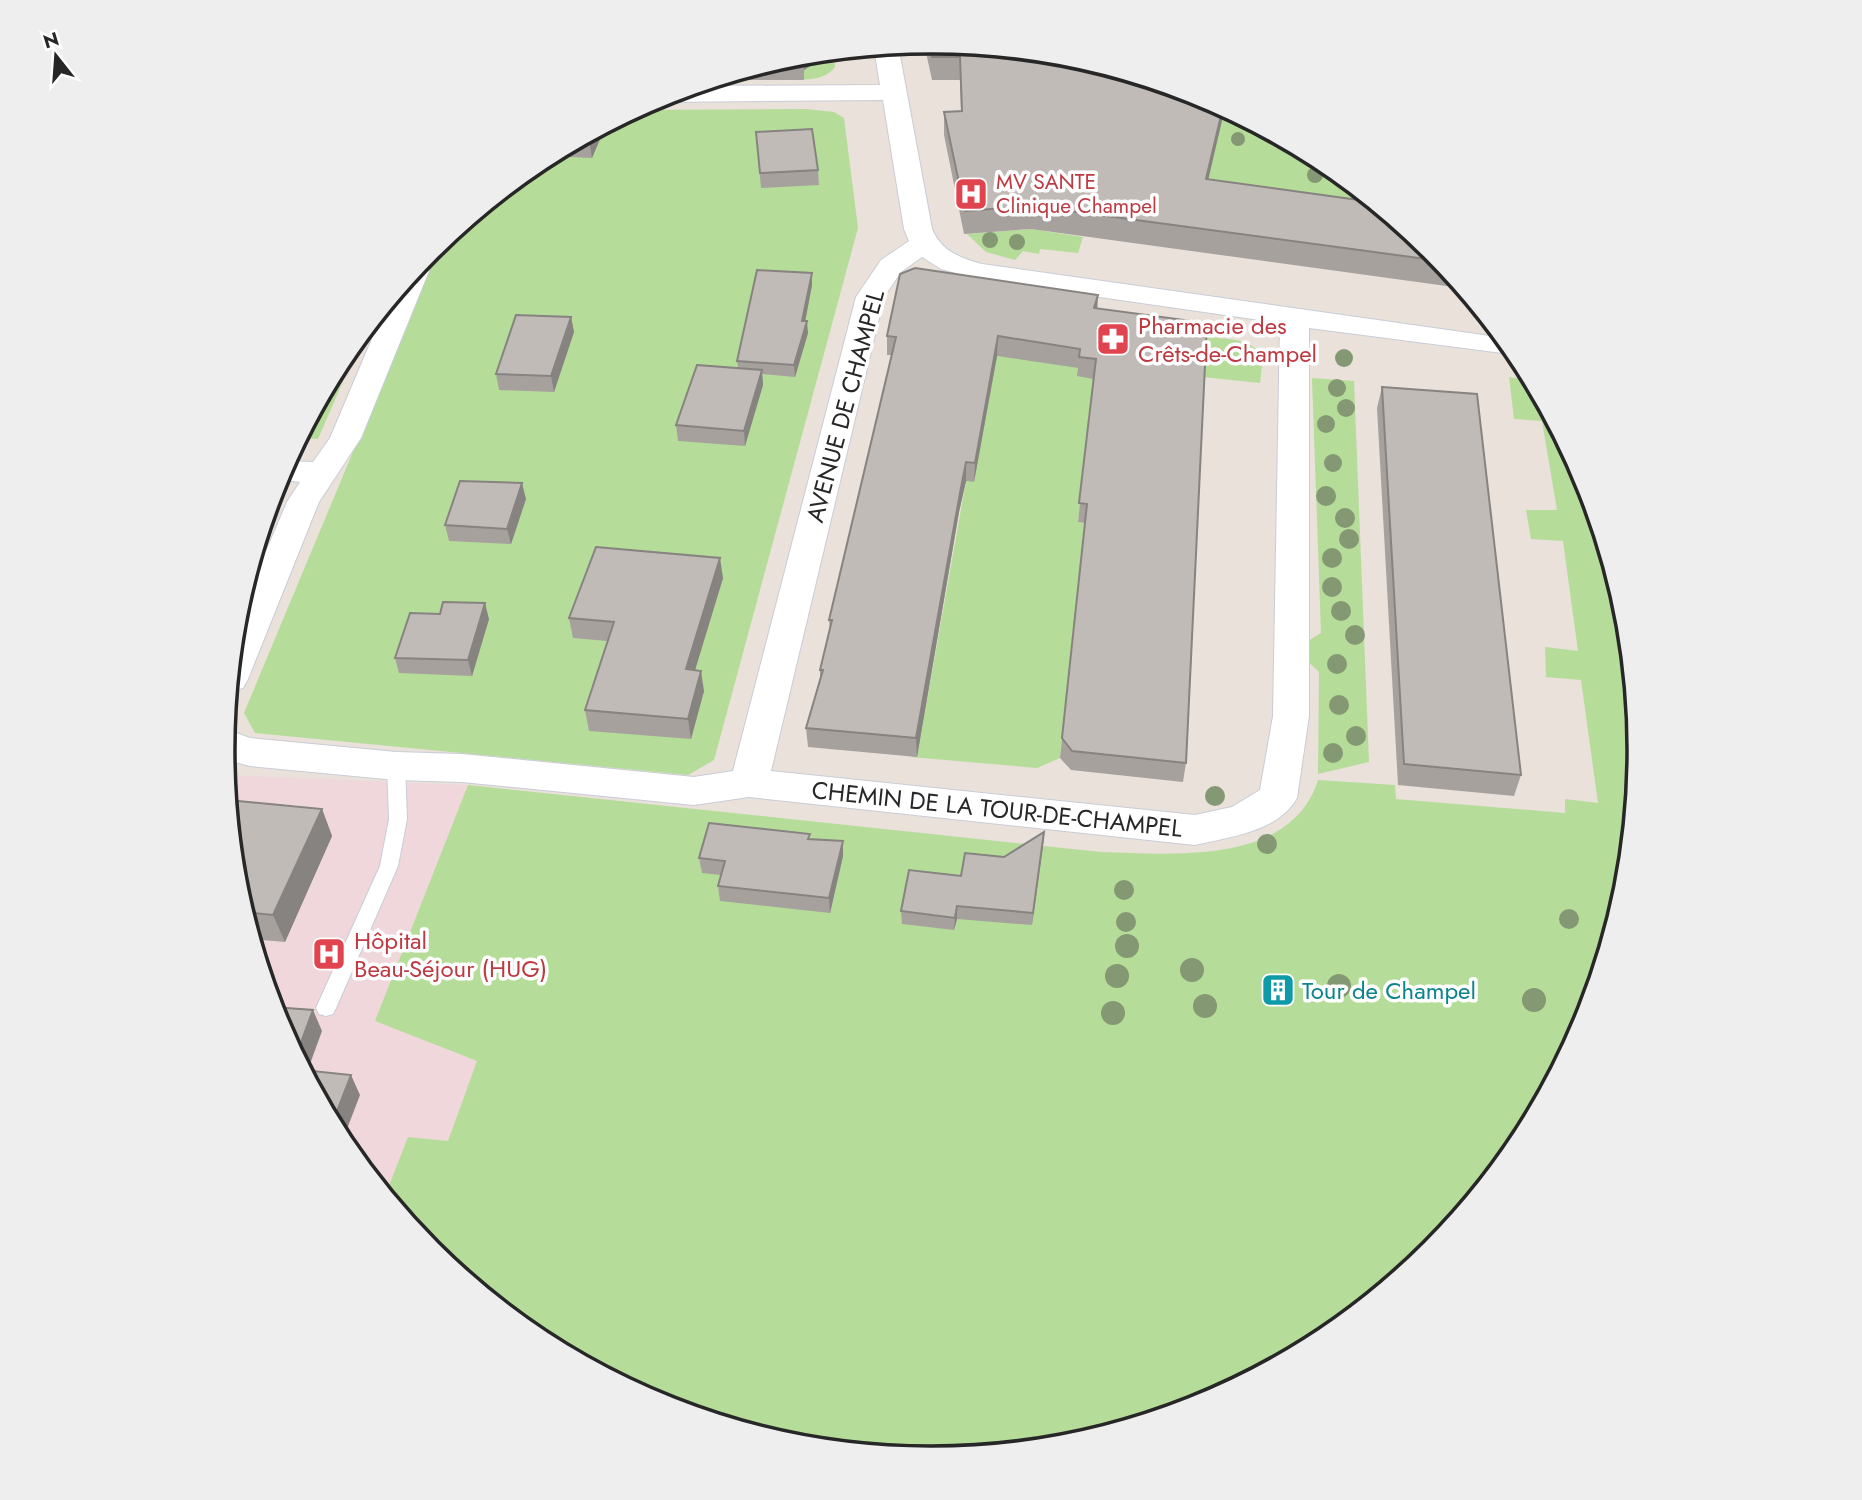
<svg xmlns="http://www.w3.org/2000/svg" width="1862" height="1500" viewBox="0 0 1862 1500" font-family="Jost,sans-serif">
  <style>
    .medical { fill: #f0d7db }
    .green { fill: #b6dc9a }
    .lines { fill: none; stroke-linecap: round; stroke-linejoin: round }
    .service-casing { stroke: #c8cdd8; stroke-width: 2 }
    .minor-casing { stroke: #c8cdd8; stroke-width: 2 }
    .service { fill: #fff; fill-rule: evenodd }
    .minor { fill: #fff; fill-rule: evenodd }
    .tree { fill: #849873 }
    .wall { fill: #a6a19d }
    .shaded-wall { fill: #878380 }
    .building { fill: #c1bbb7; stroke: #878380; stroke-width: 2 }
    .labels { text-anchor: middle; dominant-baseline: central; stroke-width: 7; stroke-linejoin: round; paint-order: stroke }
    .far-health-label { font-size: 21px; fill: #be3a42; stroke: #fff; text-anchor: start }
    .health-label { font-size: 24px; fill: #be3a42; stroke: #fff; text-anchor: start }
    .street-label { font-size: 24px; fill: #272727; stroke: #fff }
    .culture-label { font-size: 24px; fill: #0d838f; stroke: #fff; text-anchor: start }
    .rim { fill: none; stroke: #272727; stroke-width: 3.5 }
  </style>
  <rect width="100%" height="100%" fill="#e9e1da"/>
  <path class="medical" d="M226 775 468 785 375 1021 477 1061 448 1141 408 1137 385 1196 342 1143 277 1021 237 888Z"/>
  <path class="green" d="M833 52 835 67C824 81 808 79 792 80L793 71 811 54Z
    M1202 96 1325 162 1407 229 1202 202Z
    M806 109 834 112 844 118 858 228 714 760 688 775 255 733 244 713 441 241 538 161 635 110Z
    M1031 229 1083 237 1078 253 1040 249 1039 254 1023 251 1015 260 986 252 967 234Z
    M367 326 318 439 299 438 343 356Z
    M1205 337C1227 339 1248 337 1263 356L1260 383 1203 377Z
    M962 343 1080 361 1094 379 1078 522 1086 523 1060 758 1037 768 911 757 918 751 966 481 974 482Z
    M1509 377 1533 381 1585 479 1625 612 1639 750 1625 889 1585 1021 1519 1144 1431 1251 1324 1339 1202 1404 1069 1444 931 1458 792 1444 660 1404 537 1338 430 1250 385 1196 408 1137 448 1141 477 1061 375 1021 468 785 1101 852C1173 854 1291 866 1318 780L1395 785 1396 799 1565 813V799L1598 803 1581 680 1546 677 1545 647 1578 651 1563 541 1531 539 1526 510H1557L1542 421 1514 419Z
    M1312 378 1354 381 1369 762 1318 774 1319 672 1302 656 1303 644 1321 633Z"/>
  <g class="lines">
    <defs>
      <path id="service" d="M396 759 402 761 405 766 407 819 398 866 336 1008 333 1014 326 1016 319 1014 316 1008 380 866 389 819 387 766 390 761Z"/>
      <path id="minor" d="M898 45 932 229C941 251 960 258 982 264L1504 338 1518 355 1309 328V716L1297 798C1278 832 1229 837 1195 845L749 797 694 805 462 782 396 780 250 766 224 759 225 729 250 738 396 752 462 754 694 777 733 771 856 297 881 260 909 241 904 229 883 100 665 102 655 98 692 86 880 85 874 48ZM922 257 941 269 982 280 1280 323 1273 716 1260 790 1232 807 1195 815 771 771 884 297 901 272Z
        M423 259 431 266 361 438 319 502 248 679 243 688 229 691 235 624 287 502 300 482 277 479 286 461 313 462 330 438 388 301Z"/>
    </defs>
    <use href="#service" class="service-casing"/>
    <use href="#minor" class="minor-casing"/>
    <use href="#service" class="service"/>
    <use href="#minor" class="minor"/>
  </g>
  <g class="tree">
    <circle cx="1238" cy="139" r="7"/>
    <circle cx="1315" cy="175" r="8"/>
    <circle cx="990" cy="240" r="8"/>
    <circle cx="1017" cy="242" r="8"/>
    <circle cx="1344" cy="358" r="9"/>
    <circle cx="1337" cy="388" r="9"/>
    <circle cx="1346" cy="408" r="9"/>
    <circle cx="1326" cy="424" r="9"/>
    <circle cx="1333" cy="463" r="9"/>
    <circle cx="1326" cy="496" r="10"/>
    <circle cx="1345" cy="518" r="10"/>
    <circle cx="1349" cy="539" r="10"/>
    <circle cx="1332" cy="558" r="10"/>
    <circle cx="1332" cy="587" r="10"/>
    <circle cx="1341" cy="611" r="10"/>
    <circle cx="1355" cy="635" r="10"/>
    <circle cx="1337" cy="664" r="10"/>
    <circle cx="1339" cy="705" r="10"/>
    <circle cx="1356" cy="736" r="10"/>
    <circle cx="1333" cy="753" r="10"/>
    <circle cx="1215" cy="796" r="10"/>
    <circle cx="1267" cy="844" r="10"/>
    <circle cx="1124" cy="890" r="10"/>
    <circle cx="1569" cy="919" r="10"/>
    <circle cx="1126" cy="922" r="10"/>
    <circle cx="1127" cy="946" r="12"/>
    <circle cx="1192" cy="970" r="12"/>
    <circle cx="1117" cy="976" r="12"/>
    <circle cx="1339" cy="986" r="12"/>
    <circle cx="1534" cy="1000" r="12"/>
    <circle cx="1205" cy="1006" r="12"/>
    <circle cx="1113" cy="1013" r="12"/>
  </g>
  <path class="wall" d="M931 42 1208 179 1432 250 1462 286 1461 288 1031 229 964 234 944 135V112L961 111 960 80H932L924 43Z
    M812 54V65L804 70V80H712L793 56Z
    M606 125 592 158 548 156Z
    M756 132 818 170 819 185 761 188Z
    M812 285 805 321 808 333 795 377 762 374 763 385 745 446 678 441 676 425 738 368 737 361Z
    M1097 308 1186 763 1183 782 1071 770 1060 758 1085 523 1078 522 1093 379 1077 376 1078 368 997 356 974 482 966 481 959 512 917 757 808 747 806 728 820 678V670L830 630 829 620 892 355H887V336Z
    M571 317 574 332 554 392 499 390 496 374Z
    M1382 387 1521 775 1514 796 1398 785 1377 408Z
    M526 499 511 544 449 541 445 525Z
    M723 578 695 670 704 691 691 739 589 731 585 710 607 641 573 638 569 618Z
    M489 619 472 676 399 673 395 658Z
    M322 809 332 836 285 942 252 939 237 888Z
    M1044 832 1032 925 957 919 954 930 902 924 901 911 961 876 1004 857Z
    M811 839 843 841V856L830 913 720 901 718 886 721 875 702 873 699 858Z"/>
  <path class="shaded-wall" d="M812 54V65L804 70 803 55Z
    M1223 107 1225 108 1203 202 1206 179Z
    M606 125 592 158 588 134Z
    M812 273V285L803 333 802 321Z
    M1098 295 1097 314 1094 308Z
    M571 317 574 332 554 392 551 376Z
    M807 321 808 333 795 377 794 365Z
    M998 336 997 356 974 482 975 463Z
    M762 370 763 385 745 446 744 431Z
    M966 462V481L959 512 917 757 916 738 960 493Z
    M522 483 526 499 511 544 507 529Z
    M720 558 723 578 689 690 686 669Z
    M485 603 489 619 472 676 468 660Z
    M701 671 704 691 691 739 688 719Z
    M322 809 332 836 285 942 273 915Z
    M1044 832 1043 845 1032 925 1033 913Z
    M843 841V856L830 913 829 898Z
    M957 906V919L954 930 955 918Z
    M313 1010 322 1031 306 1075 296 1056Z
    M351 1075 360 1095 342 1142 332 1124Z"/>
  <path class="building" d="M929 42 1070 56 1202 96 1223 107 1206 179 1373 202 1432 250 1441 261 1032 206 965 211 944 112 962 111 960 57H932Z
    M812 129 818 170 760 173 756 132Z
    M915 268 1098 295 1094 308 1207 323 1186 763 1072 751 1062 738 1087 504 1079 503 1096 359 1079 357 1080 349 998 336 975 463 966 462 960 493 916 738 806 728 823 670H820L832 620H829L896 337 887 336 900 274Z
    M757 270 812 273 802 321H807L794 365 737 361Z
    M516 315 571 317 551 376 496 374Z
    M697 365 762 370 744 431 676 425Z
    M1382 387 1477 394 1521 775 1404 764Z
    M460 481 522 483 507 529 445 525Z
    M596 547 720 558 686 669 701 671 688 719 585 710 614 622 569 618Z
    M443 602 485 603 468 660 395 658 410 613 440 614Z
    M228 800 322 809 273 915 244 912 237 888Z
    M709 823 810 834 808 839 843 841 829 898 718 886 725 861 699 858Z
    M1044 832 1033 913 957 906 955 918 901 911 909 870 961 876 965 853 1004 857Z
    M273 1007 313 1010 296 1056 277 1021Z
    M303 1070 351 1075 332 1124Z"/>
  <defs>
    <symbol id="hospital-square" viewBox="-11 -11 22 22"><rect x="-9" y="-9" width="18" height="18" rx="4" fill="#e0444e" stroke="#fff"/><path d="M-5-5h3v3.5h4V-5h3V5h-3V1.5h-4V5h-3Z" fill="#fff"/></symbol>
    <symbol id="pharmacy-square" viewBox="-11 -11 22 22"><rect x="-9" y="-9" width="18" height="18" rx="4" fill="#e0444e" stroke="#fff"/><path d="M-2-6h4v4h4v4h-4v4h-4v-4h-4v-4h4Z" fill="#fff"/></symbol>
    <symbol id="building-square" viewBox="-11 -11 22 22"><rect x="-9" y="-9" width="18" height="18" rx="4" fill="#0f9aa8" stroke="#fff"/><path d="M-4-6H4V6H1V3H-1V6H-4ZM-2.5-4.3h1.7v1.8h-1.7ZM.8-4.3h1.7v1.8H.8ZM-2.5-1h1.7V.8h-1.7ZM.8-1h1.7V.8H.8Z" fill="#fff"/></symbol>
  </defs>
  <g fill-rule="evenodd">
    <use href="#hospital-square" x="952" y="175" width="38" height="38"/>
    <use href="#pharmacy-square" x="1094" y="320" width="38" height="38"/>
    <use href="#hospital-square" x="310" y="935" width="38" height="38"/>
    <use href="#building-square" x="1259" y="971" width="38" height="38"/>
  </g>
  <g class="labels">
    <g class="far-health-label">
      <text x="996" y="182">MV SANTE<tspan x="996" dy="24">Clinique Champel</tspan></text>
    </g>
    <g class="health-label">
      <text x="1138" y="325">Pharmacie des<tspan x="1138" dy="28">Crêts-de-Champel</tspan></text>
      <text x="354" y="940">Hôpital<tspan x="354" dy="28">Beau-Séjour (HUG)</tspan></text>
    </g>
    <g class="street-label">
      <text transform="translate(845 406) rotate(-75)">AVENUE DE CHAMPEL</text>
      <text transform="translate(997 809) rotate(6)">CHEMIN DE LA TOUR-DE-CHAMPEL</text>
    </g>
    <g class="culture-label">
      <text x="1302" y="990">Tour de Champel</text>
    </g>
  </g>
  <path d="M0 0H1862V1500H0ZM235 750a696 696 0 1 1 1392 0a696 696 0 1 1-1392 0Z" fill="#eee" fill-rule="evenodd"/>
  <path class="rim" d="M235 750a696 696 0 1 1 1392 0a696 696 0 1 1-1392 0Z"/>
  <g transform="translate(56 56) rotate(343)" stroke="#ffffff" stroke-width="5" paint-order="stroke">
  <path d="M0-5L12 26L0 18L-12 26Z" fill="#272727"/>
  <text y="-10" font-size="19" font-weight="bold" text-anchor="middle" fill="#272727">N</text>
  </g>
</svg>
